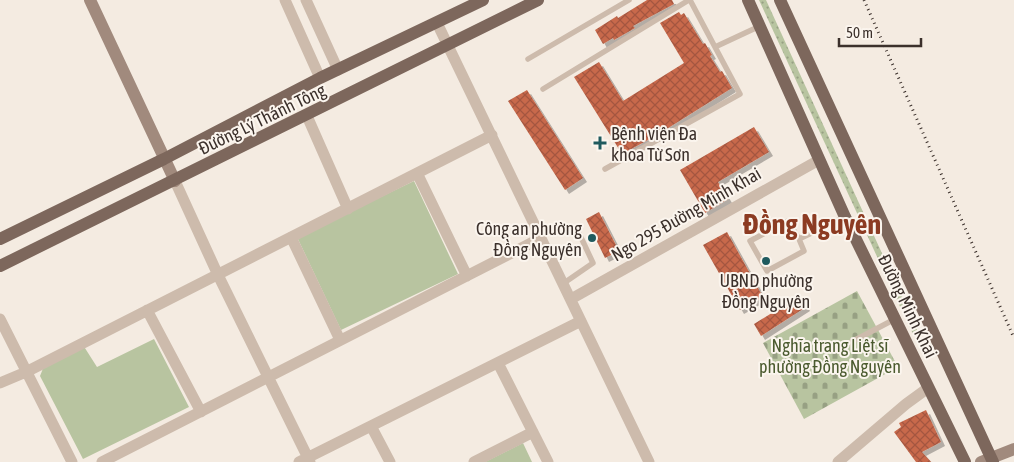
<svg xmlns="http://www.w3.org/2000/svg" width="1014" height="462" viewBox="0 0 1014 462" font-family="'Asap Condensed',sans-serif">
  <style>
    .grass { fill: url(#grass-dots) }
    .cemetery { fill: url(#cemetery-stones) }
    .park { fill: #b8c4a0 }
    .building { fill: url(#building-cross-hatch); filter: url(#shadow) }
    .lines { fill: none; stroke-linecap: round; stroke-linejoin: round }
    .lane { stroke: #cdbbac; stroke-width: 5.5 }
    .street { stroke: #cdbbac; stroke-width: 11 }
    .secondary { stroke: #a18a7d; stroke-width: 12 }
    .primary { stroke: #7d675c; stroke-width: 12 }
    .rail { stroke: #3b302b; stroke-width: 3; stroke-dasharray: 1 4; stroke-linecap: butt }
    .poi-dot { fill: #1f5a5e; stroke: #fbf5ee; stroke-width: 2 }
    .labels { text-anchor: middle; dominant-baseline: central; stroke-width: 4; stroke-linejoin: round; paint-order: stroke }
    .street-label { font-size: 18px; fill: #3b302b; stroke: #fbf5ee }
    .poi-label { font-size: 18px; fill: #3b302b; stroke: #fbf5ee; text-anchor: start }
    .park-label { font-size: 18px; fill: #4a5a2e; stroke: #fbf5ee }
    .town-label { font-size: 28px; font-weight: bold; fill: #8c3b22; stroke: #fbf5ee }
  </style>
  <defs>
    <pattern id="grass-dots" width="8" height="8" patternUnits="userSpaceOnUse" patternTransform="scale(1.25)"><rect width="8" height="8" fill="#b8c4a0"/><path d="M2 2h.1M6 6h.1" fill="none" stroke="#97a083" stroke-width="1.8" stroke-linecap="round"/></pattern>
    <pattern id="cemetery-stones" width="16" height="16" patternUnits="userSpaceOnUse" patternTransform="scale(1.25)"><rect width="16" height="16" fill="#b8c4a0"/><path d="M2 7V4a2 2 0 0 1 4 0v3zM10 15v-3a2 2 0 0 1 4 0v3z" fill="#97a083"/></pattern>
    <pattern id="building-cross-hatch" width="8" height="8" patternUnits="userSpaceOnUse" patternTransform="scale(1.25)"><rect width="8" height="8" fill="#c8694b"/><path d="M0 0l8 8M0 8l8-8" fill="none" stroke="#a4573f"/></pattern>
    <filter id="shadow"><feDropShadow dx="4" dy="4" stdDeviation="0" flood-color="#0004"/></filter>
  </defs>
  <rect width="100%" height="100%" fill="#f4ebe1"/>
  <path class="grass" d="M759 0H766L924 345 920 347 908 324Z"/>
  <path class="cemetery" d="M857 291 898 367 804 419 763 343Z"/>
  <path class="park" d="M414 181 458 274 341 330 297 237Z
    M154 339 189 407 83 459 40 376 44 366 83 345 97 367Z
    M523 443 532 462H485Z"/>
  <path class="building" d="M647 0H672L674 4 633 26 635 28 614 40 613 38 603 44 595 30 617 16 618 18Z
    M679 12 681 15 684 13 703 44 705 43 712 55 710 56 720 72 722 71 732 88 657 135 622 154 574 77 599 62 623 101 684 63 660 23Z
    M527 90 583 178 565 190 508 101Z
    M754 127 769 152 718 182 728 199 705 213 680 170Z
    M599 212 619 251 605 258 586 219Z
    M727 232 763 297 740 310 703 245Z
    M799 296 806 307 761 336 754 324Z
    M926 410 941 442 922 452 931 462H916L894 432 901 427 899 423Z"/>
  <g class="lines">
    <path class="lane" d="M690 0 715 47
      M528 59 629 0
      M543 89 689 0
      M605 169 740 94 715 47 760 26
      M799 239 804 251 767 271 750 241 788 221 799 239 845 217
      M564 283 593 263 578 231
      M836 350 895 319"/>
    <path class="street" d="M285 0 320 78
      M306 0 338 70
      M437 23 649 462
      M307 116 348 209
      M417 173 467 276
      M175 181 218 275 310 462
      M291 237 340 340
      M571 299 819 160
      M147 310 201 412
      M0 319 72 462
      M498 363 548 462
      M0 383 26 372 492 135
      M371 426 390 462
      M102 462 541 238
      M299 462 581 321
      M474 462 533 432
      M838 462 906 404 928 388"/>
    <path class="secondary" d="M90 0 175 181
      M981 462 1014 449"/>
    <path class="primary" d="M748 0 845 217 965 462
      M780 0 993 462
      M0 239 164 159 320 78 483 0
      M0 266 538 0"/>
    <path class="rail" d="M864 0 1014 338"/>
  </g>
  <g class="poi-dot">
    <path d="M597.5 135.5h5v5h5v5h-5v5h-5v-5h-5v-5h5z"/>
    <circle cx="592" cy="238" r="5"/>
    <circle cx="766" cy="261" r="5"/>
  </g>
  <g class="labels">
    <g class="street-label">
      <text transform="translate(262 119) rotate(-26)">Đường Lý Thánh Tông</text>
      <text transform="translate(686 214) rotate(-30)">Ngo 295 Đường Minh Khai</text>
      <text transform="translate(908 306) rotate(64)">Đường Minh Khai</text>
    </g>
    <g class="poi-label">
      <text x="611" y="133">Bệnh viện Đa<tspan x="611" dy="21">khoa Từ Sơn</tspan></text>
      <text x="582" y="228" text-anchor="end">Công an phường<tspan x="582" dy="21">Đồng Nguyên</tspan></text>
      <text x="766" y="280" text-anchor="middle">UBND phường<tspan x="766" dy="21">Đồng Nguyên</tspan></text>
    </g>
    <g class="park-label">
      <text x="830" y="345">Nghĩa trang Liệt sĩ<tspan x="830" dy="21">phường Đồng Nguyên</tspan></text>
    </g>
    <g class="town-label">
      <text x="812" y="224">Đồng Nguyên</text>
    </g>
  </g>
  <path d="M839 38v8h82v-8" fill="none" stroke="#3b302b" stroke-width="2.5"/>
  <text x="846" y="38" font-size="15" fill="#3b302b" stroke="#fbf5ee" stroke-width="4" paint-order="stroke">50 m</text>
</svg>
